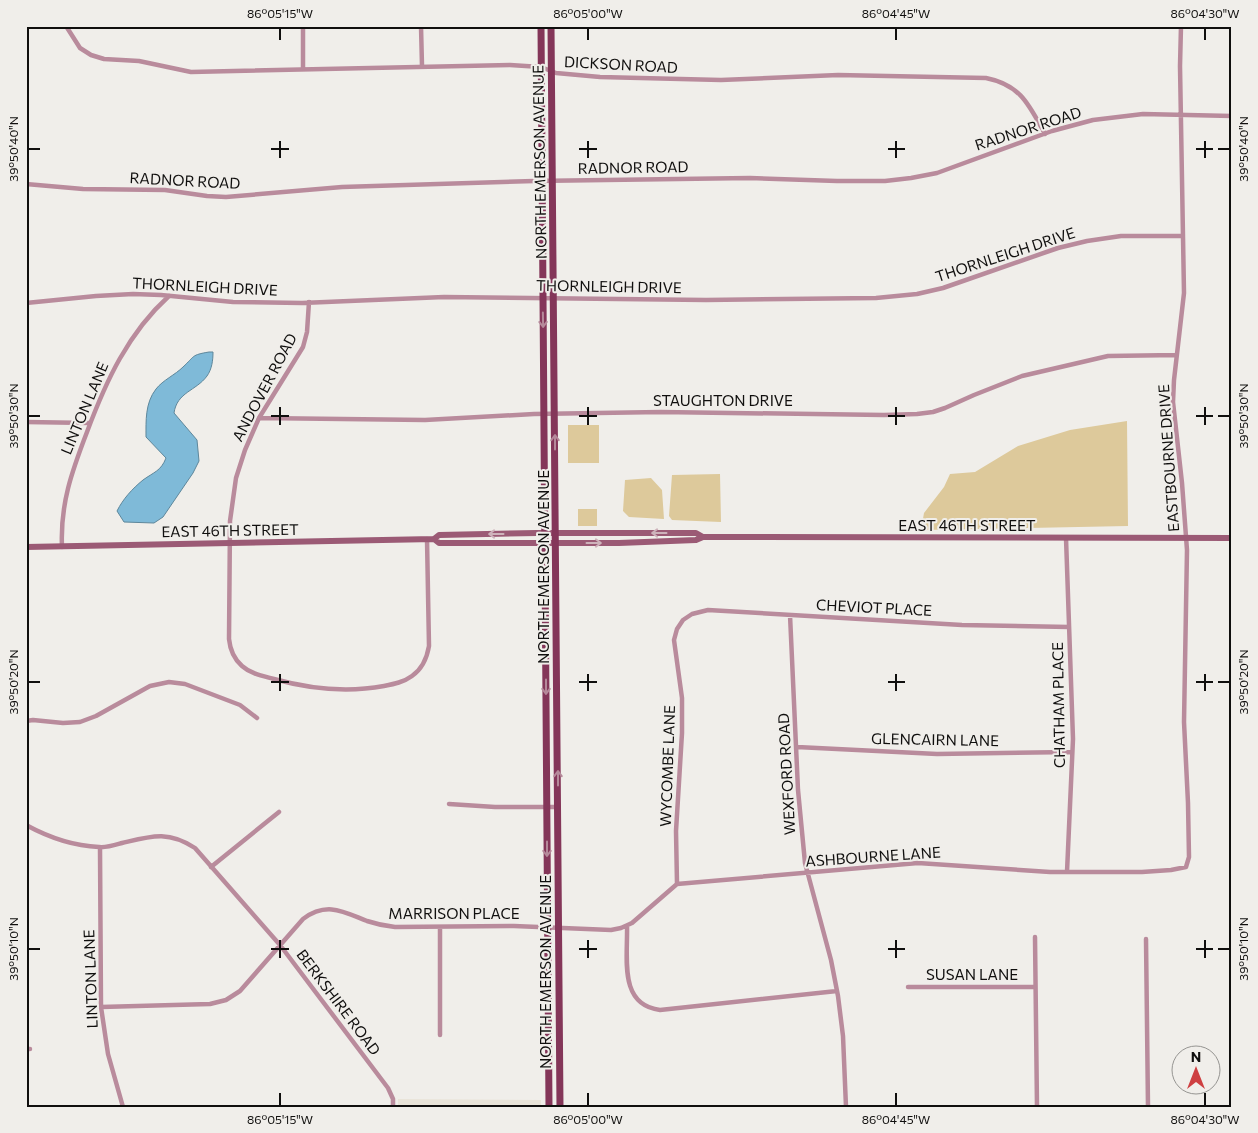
<svg xmlns="http://www.w3.org/2000/svg" width="1258" height="1133" viewBox="0 0 1258 1133" font-family="Commissioner,sans-serif">
  <style>
    .built { fill: #e9e4d9 }
    .green { fill: #ddc99b }
    .water { fill: #7fbad8; stroke: #5e879b }
    .lines { fill: none; stroke-linecap: round; stroke-linejoin: round }
    .minor { stroke: #b98b9c; stroke-width: 4.5 }
    .secondary { stroke: #9b5a75; stroke-width: 6 }
    .primary { stroke: #843659; stroke-width: 7 }
    .oneway { stroke: #b5899a }
    .oneway2 { stroke: #ceb3bb }
    .ticks { fill: none; stroke: #100f0e; stroke-width: 2 }
    .labels { text-anchor: middle; dominant-baseline: central; stroke-width: 4; stroke-linejoin: round; paint-order: stroke }
    .street-label { font-size: 15px; fill: #100f0e; stroke: #f0eeea }
    .neatline { fill: none; stroke: #100f0e; stroke-width: 2 }
    .ticks-label { font-size: 12px; text-anchor: middle; fill: #100f0e }
  </style>
  <rect width="100%" height="100%" fill="#f0eeea"/>
  <path class="built" d="M398 1099 541 1100V1107H398Z"/>
  <path class="green" d="M1127 421 1128 526 921 530 924 513 944 487 950 474 975 472 1018 446 1070 430Z
    M568 425H599V463H568Z
    M720 474 721 522 672 520 669 516 672 475Z
    M651 478 662 490 664 519 629 517 623 511 625 480Z
    M578 509H597V526H578Z"/>
  <path class="water" d="M209 352H213C213 360 212 369 207 376 196 391 177 392 174 413L197 440 199 461 193 473 163 517 154 523 124 522 117 511C123 499 132 489 143 480 154 472 161 471 166 458L146 437C146 421 145 403 156 389 163 380 175 375 183 367 195 356 191 355 209 352Z"/>
  <g class="lines">
    <path class="minor" d="M66 26 80 48 91 55 104 59 139 61 191 72 510 65 541 67 556 73 600 77 721 80 838 75 986 78C1021 85 1029 105 1045 134
      M303 26V68
      M421 26 422 66
      M26 184 83 189 165 190 207 196 226 197 342 187 534 181 750 178 837 181H885L911 178 937 173 1052 131 1093 120 1143 114 1232 116
      M309 302 307 332 303 347 259 418 245 450 236 478 230 521 229 639C230 649 234 659 242 666 251 674 263 676 274 679 310 689 346 693 384 686 394 684 404 682 412 676 422 669 427 658 429 646L427 539
      M26 303 96 296 133 294 161 295 233 302 302 303 444 297 706 300 876 298 917 294 943 288 1058 248 1087 241 1121 236H1183
      M259 418 425 420 534 414 661 412 884 415 917 414 933 412 945 408 974 395 1022 376 1108 356 1177 355
      M26 422 90 423
      M1066 538 1073 739 1067 872
      M62 547C60 504 72 471 87 432 106 381 128 333 169 296
      M790 615 798 790 805 863 831 960 838 996 843 1036 846 1107
      M26 721 33 720 63 723 80 722 96 716 150 686 169 682 185 684 240 705 257 718
      M797 747 937 754 1072 752
      M449 804 495 807H558
      M26 825C48 837 75 846 99 847 106 848 115 845 122 843 151 836 168 830 195 848L280 945 388 1088 393 1099V1107
      M100 848 101 1007 108 1054 123 1107
      M211 867 279 812
      M677 884 676 831 682 733V698L674 640 677 629 683 620 692 614 708 610 962 625 1069 627
      M627 926C628 957 618 1005 660 1010L837 991
      M440 927V1035
      M1035 937 1037 1107
      M1146 939 1148 1107
      M908 987H1035
      M101 1007 210 1004 226 1000 240 991 303 919C327 901 344 912 367 921 376 924 385 926 395 927L514 926 611 930 621 928 632 923 677 884 918 863 1050 872H1142L1171 870 1186 867 1189 857 1188 803 1184 722 1187 550 1182 483 1173 402 1174 380 1184 293 1180 66 1181 26
      M26 1049H30"/>
    <path class="secondary" d="M434 539 439 543H619L696 540 703 537
      M26 547 434 539 439 535 537 533H696L703 537 1232 538"/>
    <path class="primary" d="M541 26 549 1107
      M551 26 560 1107"/>
  </g>
  <defs><path id="oneway-shaft" d="M-6 0H5M1.5-3L5.5 0L1.5 3" fill="none" stroke-width="1.6" stroke-linecap="round" stroke-linejoin="round" transform="scale(1.25)"/></defs>
  <g class="oneway">
    <use href="#oneway-shaft" transform="translate(543 320) rotate(89)"/>
    <use href="#oneway-shaft" transform="translate(555 442) rotate(-90)"/>
    <use href="#oneway-shaft" transform="translate(546 687) rotate(90)"/>
    <use href="#oneway-shaft" transform="translate(558 778) rotate(-90)"/>
    <use href="#oneway-shaft" transform="translate(547 849) rotate(90)"/>
  </g>
  <g class="oneway2">
    <use href="#oneway-shaft" transform="translate(659 533) rotate(180)"/>
    <use href="#oneway-shaft" transform="translate(496 534) rotate(180)"/>
    <use href="#oneway-shaft" transform="translate(594 543)"/>
  </g>
  <path class="ticks" d="M280 28V40M588 28V40M896 28V40M1205 28V40M280 141V158M588 141V158M896 141V158M1205 141V158M28 149H40M271 149H289M579 149H597M888 149H905M1196 149H1213M1218 149H1230M280 407V425M588 407V425M896 407V425M1205 407V425M28 416H40M271 416H289M579 416H597M888 416H905M1196 416H1213M1218 416H1230M280 674V691M588 674V691M896 674V691M1205 674V691M28 682H40M271 682H289M579 682H597M888 682H905M1196 682H1213M1218 682H1230M280 940V958M588 940V958M896 940V958M1205 940V958M28 949H40M271 949H289M579 949H597M888 949H905M1196 949H1213M1218 949H1230M280 1093V1106M588 1093V1106M896 1093V1106M1205 1093V1106"/>
  <g class="labels">
    <g class="street-label">
      <text transform="translate(621 64) rotate(3)">DICKSON ROAD</text>
      <text transform="translate(1028 128) rotate(-18)">RADNOR ROAD</text>
      <text transform="translate(539 162) rotate(-91)">NORTH EMERSON AVENUE</text>
      <text transform="translate(633 167) rotate(-1)">RADNOR ROAD</text>
      <text transform="translate(185 180) rotate(3)">RADNOR ROAD</text>
      <text transform="translate(1005 254) rotate(-18)">THORNLEIGH DRIVE</text>
      <text transform="translate(205 286) rotate(3)">THORNLEIGH DRIVE</text>
      <text transform="translate(609 286) rotate(1)">THORNLEIGH DRIVE</text>
      <text transform="translate(264 387) rotate(-62)">ANDOVER ROAD</text>
      <text x="723" y="400">STAUGHTON DRIVE</text>
      <text transform="translate(84 408) rotate(-67)">LINTON LANE</text>
      <text transform="translate(1168 458) rotate(-94)">EASTBOURNE DRIVE</text>
      <text x="967" y="525">EAST 46TH STREET</text>
      <text transform="translate(230 530) rotate(-1)">EAST 46TH STREET</text>
      <text transform="translate(543 567) rotate(-90)">NORTH EMERSON AVENUE</text>
      <text transform="translate(874 607) rotate(3)">CHEVIOT PLACE</text>
      <text transform="translate(1058 705) rotate(-91)">CHATHAM PLACE</text>
      <text transform="translate(935 739) rotate(1)">GLENCAIRN LANE</text>
      <text transform="translate(667 766) rotate(-88)">WYCOMBE LANE</text>
      <text transform="translate(786 774) rotate(-93)">WEXFORD ROAD</text>
      <text transform="translate(873 856) rotate(-4)">ASHBOURNE LANE</text>
      <text x="454" y="913">MARRISON PLACE</text>
      <text transform="translate(545 972) rotate(-90)">NORTH EMERSON AVENUE</text>
      <text x="972" y="974">SUSAN LANE</text>
      <text transform="translate(90 979) rotate(-92)">LINTON LANE</text>
      <text transform="translate(339 1002) rotate(53)">BERKSHIRE ROAD</text>
    </g>
  </g>
  <rect width="1258" height="1133" fill="none" stroke="#f0eeea" stroke-width="55"/>
  <g transform="translate(1196 1070)"><circle r="24" fill="#f0eeea" stroke="#969592"/>
  <path d="M0-4L9 19L0 12L-9 19Z" fill="#ce3f41"/>
  <text y="-8" font-size="14" font-weight="bold" text-anchor="middle" fill="#100f0e">N</text>
  </g>
  <rect x="28" y="28" width="1202" height="1078" class="neatline"/>
  <g class="ticks-label">
    <text x="280" y="18">86°05'15"W</text>
    <text x="588" y="18">86°05'00"W</text>
    <text x="896" y="18">86°04'45"W</text>
    <text x="1205" y="18">86°04'30"W</text>
    <text transform="translate(14 149) rotate(-90)" y="4">39°50'40"N</text>
    <text transform="translate(1244 149) rotate(-90)" y="4">39°50'40"N</text>
    <text transform="translate(14 416) rotate(-90)" y="4">39°50'30"N</text>
    <text transform="translate(1244 416) rotate(-90)" y="4">39°50'30"N</text>
    <text transform="translate(14 682) rotate(-90)" y="4">39°50'20"N</text>
    <text transform="translate(1244 682) rotate(-90)" y="4">39°50'20"N</text>
    <text transform="translate(14 949) rotate(-90)" y="4">39°50'10"N</text>
    <text transform="translate(1244 949) rotate(-90)" y="4">39°50'10"N</text>
    <text x="280" y="1124">86°05'15"W</text>
    <text x="588" y="1124">86°05'00"W</text>
    <text x="896" y="1124">86°04'45"W</text>
    <text x="1205" y="1124">86°04'30"W</text>
  </g>
</svg>
